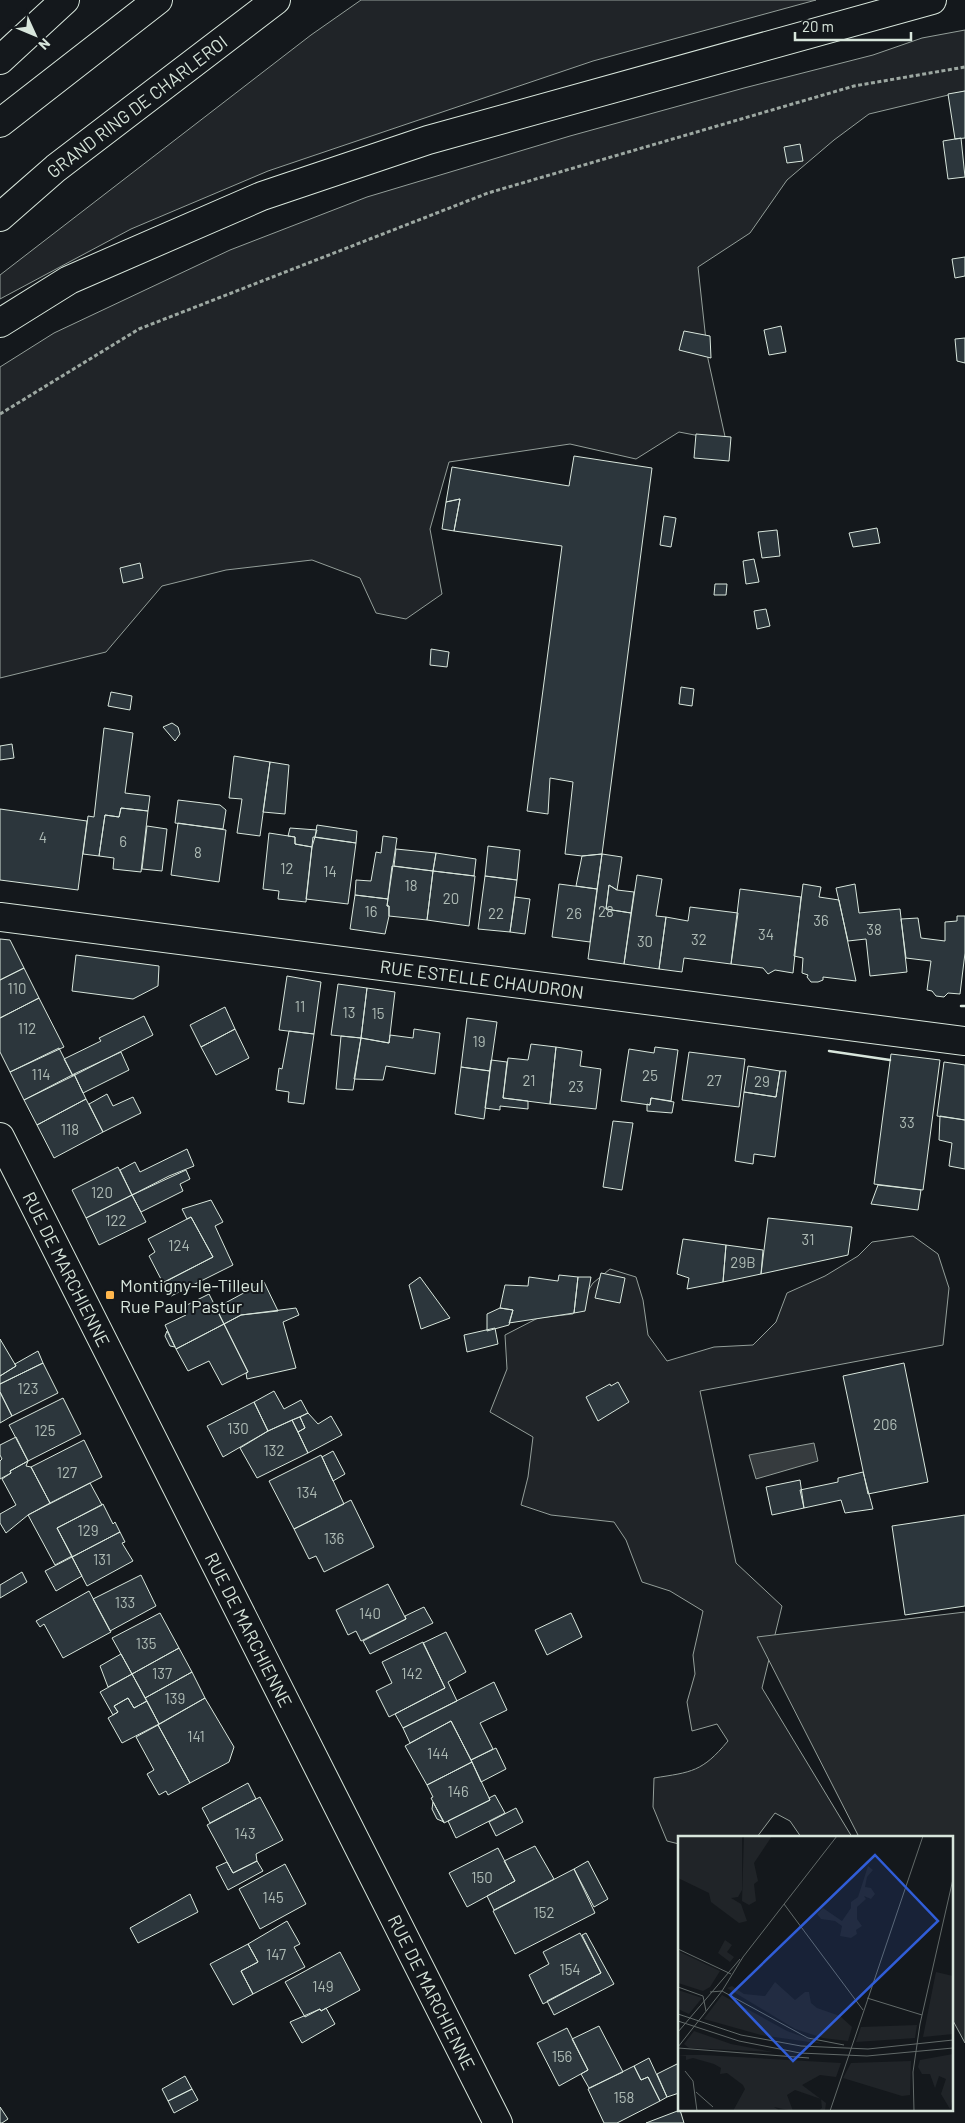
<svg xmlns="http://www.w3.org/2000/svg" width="965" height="2123" viewBox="0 0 965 2123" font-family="Barlow,sans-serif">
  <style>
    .green { fill: #202428; stroke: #939e99 }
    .parking { fill: #24282b; stroke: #939e99 }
    .water { fill: #363b3e; stroke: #939e99 }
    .building { fill: #2c363c; stroke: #d8e6dc }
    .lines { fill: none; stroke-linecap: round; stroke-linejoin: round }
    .minor-casing { stroke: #d8e6dc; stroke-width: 30 }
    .highway-casing { stroke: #d8e6dc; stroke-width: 30 }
    .path { stroke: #9da8a2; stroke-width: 3; stroke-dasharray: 4 2.5; stroke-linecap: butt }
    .minor { stroke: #14181c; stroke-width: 28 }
    .highway { stroke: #14181c; stroke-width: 28 }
    .wall { stroke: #d8e6dc; stroke-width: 2.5 }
    .poi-dot { fill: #ffb74d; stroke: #14181c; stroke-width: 2 }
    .labels { text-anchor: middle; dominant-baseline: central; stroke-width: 4; stroke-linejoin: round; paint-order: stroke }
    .number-label { font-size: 15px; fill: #adbab4 }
    .street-label { font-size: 18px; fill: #d8e6dc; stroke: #14181c }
    .poi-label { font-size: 18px; fill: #d8e6dc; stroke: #14181c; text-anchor: start }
    .inset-road { fill: none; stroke: #626a69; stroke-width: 1 }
    .view { fill: #305dd8; fill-opacity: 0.15; stroke: #305dd8; stroke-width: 2.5 }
    .inset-edge { fill: none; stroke: #d8e6dc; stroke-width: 2.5 }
  </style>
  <rect width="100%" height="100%" fill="#14181c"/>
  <path class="green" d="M361 0H816L593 61 268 171 131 229 0 299V275L311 35Z
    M965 30V91L869 114 834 140 787 180 750 233 698 267 708 359 726 441 679 432 636 459 570 444 449 462 430 529 442 594 406 619 376 613 360 578 312 560 226 570 162 586 106 652 0 678V367L54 333 230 250 367 197 570 136 744 88 873 55 922 38Z
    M913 1236 938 1254 949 1288 943 1345 700 1391 736 1563 782 1606 762 1688 852 1837H801L790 1821 775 1813 757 1837H679V1844L667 1841 653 1807 654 1778C692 1772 702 1772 728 1741L717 1724 692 1731 687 1702 695 1674 693 1655 703 1611 670 1591 642 1582 626 1540 614 1522 551 1515 521 1505 528 1477 533 1437 490 1412 507 1369 505 1335 538 1318 573 1314 593 1283 610 1269 636 1277 643 1300 648 1335 667 1361 714 1347 753 1345 776 1322 787 1293 825 1276 858 1256 872 1242Z"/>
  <path class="parking" d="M965 1612V2043L951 2017V1837H859L757 1637Z"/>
  <path class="water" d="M814 1443 818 1461 756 1479 749 1455Z"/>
  <path class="building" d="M965 91V138L955 139 948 94Z
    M961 138 965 177 948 179 943 141Z
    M800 144 803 161 787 163 784 147Z
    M965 257V276L955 278 952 259Z
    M781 326 786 352 769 355 764 330Z
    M684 331 710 336 711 358 679 350Z
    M965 338V363L957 361 955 339Z
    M696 434 731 437 729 461 694 458Z
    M574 456 652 468 602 854 582 856 565 854 573 782 550 778 548 814 527 811 562 546 454 531 460 499 446 502 452 467 569 486Z
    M460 499 454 531 442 529 446 502Z
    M664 516 676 518 671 547 660 545Z
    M877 528 880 543 853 547 849 533Z
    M777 530 780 556 762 558 758 532Z
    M754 559 759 582 746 584 743 561Z
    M140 563 143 578 123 583 120 568Z
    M715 584H727L726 595H714Z
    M766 609 770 626 757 629 754 611Z
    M431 649 449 652 447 667 430 665Z
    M681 687 694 689 692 706 679 704Z
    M111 692 132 696 130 710 108 706Z
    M172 723 178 727 180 734 175 741 163 727Z
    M104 728 133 733 125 793 150 796 148 811 121 808 119 817 105 815 99 856 83 854 88 816 94 817Z
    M12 744 14 758 0 760V746Z
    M234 756 270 762 260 836 237 833 242 799 229 798Z
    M270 762 289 765 285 814 263 812Z
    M178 800 220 805 226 810 223 829 175 823Z
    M121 808 148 811 141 872 113 869 114 858 99 856 105 815 119 817Z
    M0 809 87 821 78 890 0 880Z
    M178 823 226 830 219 882 171 875Z
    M317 825 357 831 356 843 315 837Z
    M147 826 167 829 162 871 142 869Z
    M290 828 317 830 312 847 295 844V837L288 836Z
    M269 833 295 837V844L312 847 306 902 278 899 279 891 263 889Z
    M383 836 397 838 388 899 355 895 356 880 371 881 376 852 381 853Z
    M313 837 356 843 348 904 306 899Z
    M488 846 520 850 517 880 485 876Z
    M396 849 436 853 433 871 394 866Z
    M436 853 476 859 474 876 433 871Z
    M602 854 622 857 617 890 609 885 606 909 631 913 624 964 588 959Z
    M602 854 597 889 576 886 582 856Z
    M392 866 433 871 427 920 389 916V906H387Z
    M433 871 475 876 469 926 427 920Z
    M637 875 662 879 656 916 666 917 659 969 624 964Z
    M485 876 517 880 510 932 478 929Z
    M559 884 597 889 590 942 552 937Z
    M803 884 821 887 819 897 839 900 856 981 823 977V980L818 982H811L807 977 808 975 802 973 803 958 794 956Z
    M855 884 859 913 900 909 907 972 870 976 866 939 848 941 836 888Z
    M609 885 617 890 634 892 631 913 606 909Z
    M740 889 801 897 793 973 775 970 768 974 763 968 731 964Z
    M355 895 388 899 387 906H389V916L385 934 350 929Z
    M515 897 530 899 525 934 510 932Z
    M690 907 738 913 731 964 684 958 682 972 659 969 666 917 688 921Z
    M957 916H965V953L960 994 948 993 944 997 936 996 932 991 927 990 931 961 906 958 901 919 918 918 921 938 945 941V922L957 921Z
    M0 939 10 940 24 968 0 980Z
    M76 955 159 966 158 986 133 999 72 991Z
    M24 968 39 998 0 1018V980Z
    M287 976 321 982 314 1034 279 1030Z
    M338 984 367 988 361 1038 331 1035Z
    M367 988 395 992 389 1043 361 1038Z
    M39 998 64 1047 10 1072 0 1052V1018Z
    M225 1007 235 1029 201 1047 190 1025Z
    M144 1016 153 1035 73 1076 64 1059 101 1041 99 1038Z
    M467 1018 497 1022 490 1071 461 1067Z
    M235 1029 249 1058 216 1075 201 1047Z
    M414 1029 440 1033 435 1074 386 1066 383 1080 354 1079 361 1038 389 1043 390 1035 413 1038Z
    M289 1031 314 1034 304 1104 288 1102 289 1092 276 1090 279 1068 282 1069Z
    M341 1036 361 1038 353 1090 336 1089Z
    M531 1044 556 1047 550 1104 503 1098 508 1058 528 1060Z
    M556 1047 582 1051 580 1066 601 1069 596 1109 550 1104Z
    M655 1047 678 1050 671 1101 651 1098 650 1105 621 1101 629 1049 654 1053Z
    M59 1048 73 1076 24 1100 10 1072Z
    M121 1052 129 1070 83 1093 74 1074Z
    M689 1052 745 1059 739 1107 682 1100Z
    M891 1054 940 1060 923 1190 874 1184Z
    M491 1060 507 1062 503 1098 528 1101V1109L500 1106V1110L485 1108Z
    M944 1062 965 1065V1120L937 1116Z
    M748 1066 780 1071 776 1097 744 1092Z
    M461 1067 490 1071 484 1119 455 1114Z
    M780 1071H786L775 1157 754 1154 753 1164 735 1161 744 1092 776 1097Z
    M74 1074 86 1099 37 1125 24 1100Z
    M107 1094 113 1106 133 1097 141 1113 103 1132 89 1104Z
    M651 1098 674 1102 672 1113 647 1111V1104L650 1105Z
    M86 1099 103 1132 54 1158 37 1125Z
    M940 1116 965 1120V1169L949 1166 952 1143 939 1140Z
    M613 1121 633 1123 622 1190 603 1187Z
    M187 1149 194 1166 169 1176 132 1195 120 1170 135 1162 140 1172Z
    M118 1167 132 1195 86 1218 72 1190Z
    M186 1170 190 1179 180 1184 183 1191 141 1212 132 1195Z
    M878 1185 921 1190 918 1210 871 1204Z
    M132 1195 146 1222 99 1245 86 1218Z
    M211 1200 223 1222 215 1226 233 1265 171 1296 164 1282 213 1257 191 1217 187 1219 182 1209Z
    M191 1217 213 1257 163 1283 149 1256 155 1252 148 1239Z
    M768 1218 852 1227 848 1255 761 1274Z
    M683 1239 726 1245 723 1282 687 1289 689 1278 677 1274Z
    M726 1245 763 1250 761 1274 723 1282Z
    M601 1273 625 1278 620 1303 595 1298Z
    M559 1275 578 1277 574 1313 509 1323 513 1310 500 1308 505 1285 528 1286 529 1277 558 1281Z
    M420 1277 450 1318 421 1329 409 1285Z
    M578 1277H591L585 1311 574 1313Z
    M264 1282 278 1311 241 1315 224 1324 216 1308Z
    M209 1294 224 1324 176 1349 165 1325 186 1315 181 1308Z
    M296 1308 299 1315 283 1322 296 1368 247 1379 246 1373 248 1372 224 1324 241 1315Z
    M500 1308 513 1310 509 1325 487 1331V1314Z
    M224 1324 248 1372 222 1385 209 1361 188 1371 176 1349Z
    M495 1328 498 1344 467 1352 464 1335Z
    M167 1331 175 1347 170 1346 165 1336Z
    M0 1339 16 1366 0 1376Z
    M38 1351 43 1363 0 1384V1376L16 1366 15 1364Z
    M43 1363 58 1393 12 1416 0 1392V1384Z
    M904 1363 928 1482 868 1494 843 1376Z
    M618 1382 629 1402 598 1421 586 1397 610 1384 611 1386Z
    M274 1391 284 1409 301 1400 308 1413 268 1431 254 1402Z
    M0 1392 12 1416 0 1423Z
    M63 1398 81 1434 28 1461 9 1425Z
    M254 1402 268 1431 223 1457 207 1426Z
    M308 1413 318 1424 331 1416 342 1435 308 1453 298 1432 305 1428 300 1417Z
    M300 1417 305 1428 298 1432 292 1420Z
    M292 1420 308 1453 257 1478 240 1448 268 1431Z
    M16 1437 28 1461 10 1471 11 1473 0 1479V1461L2 1459 0 1455V1445Z
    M84 1440 102 1477 50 1503 31 1467Z
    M333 1451 345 1474 333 1481 322 1457Z
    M321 1455 344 1504 294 1529 269 1481Z
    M28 1461 26 1466 31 1467 50 1503 28 1515 6 1533 0 1523V1514L16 1505 2 1479 11 1473 10 1471Z
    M863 1472 873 1509 845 1513 841 1500 804 1508 800 1490 838 1482V1478Z
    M800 1480 804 1508 772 1515 766 1487Z
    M90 1483 102 1505 57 1528 72 1556 55 1565 28 1515Z
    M351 1500 374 1547 324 1572 316 1556 309 1559 294 1529Z
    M103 1504 113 1524 115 1522 120 1532 72 1557 57 1528Z
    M965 1515V1606L905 1615 892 1526Z
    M120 1532 125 1542 122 1543 133 1561 87 1586 72 1557Z
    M72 1557 82 1576 56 1591 45 1571Z
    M22 1572 27 1582 0 1598V1585Z
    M141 1575 156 1606 110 1631 93 1599Z
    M388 1584 406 1619 361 1641 356 1631 348 1635 336 1610Z
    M89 1591 111 1632 63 1658 44 1624 40 1627 36 1621Z
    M424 1607 433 1623 370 1654 363 1641 406 1619 405 1616Z
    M160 1613 179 1648 132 1674 112 1638Z
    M571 1613 582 1637 547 1655 535 1630Z
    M446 1632 466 1672 448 1682 457 1701 403 1728 395 1714 445 1688 423 1643Z
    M423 1642 445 1688 389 1717 376 1691 392 1683 382 1662Z
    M179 1648 192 1672 145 1698 132 1674Z
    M121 1654 132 1674 108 1687 100 1666Z
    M192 1672 205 1698 159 1724 145 1698Z
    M132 1674 147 1701 134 1708 128 1698 114 1706 118 1712 113 1715 100 1692Z
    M494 1682 507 1710 480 1723 493 1749 471 1760 451 1721 410 1743 403 1728Z
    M128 1698 134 1708 147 1701 159 1724 122 1743 108 1718 118 1712 114 1706Z
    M205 1698 234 1747 229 1762 190 1783 158 1725Z
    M451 1721 472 1762 427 1785 405 1746Z
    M158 1725 190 1783 168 1795 166 1791 159 1795 147 1774 154 1770 136 1737Z
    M496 1748 506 1769 481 1782 471 1760Z
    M472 1762 490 1800 444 1823 431 1798 433 1797 427 1785Z
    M248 1783 256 1799 210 1823 202 1808Z
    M495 1795 505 1813 456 1838 448 1821 490 1800 489 1798Z
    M260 1797 283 1840 256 1854 257 1861 233 1873 207 1825Z
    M433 1802 444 1822 437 1819 432 1809Z
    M516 1808 523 1822 496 1836 489 1822Z
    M535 1846 554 1879 494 1910 487 1896 515 1881 504 1861Z
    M498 1848 515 1881 467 1907 449 1873Z
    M257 1861 263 1871 228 1890 216 1867 227 1862 233 1873Z
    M588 1861 608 1899 594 1907 574 1869Z
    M285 1864 306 1904 260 1929 239 1889Z
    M574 1869 595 1913 515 1954 493 1911Z
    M190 1894 198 1912 138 1943 130 1928Z
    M287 1921 300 1944 294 1947 305 1967 253 1994 241 1971 258 1962 248 1944Z
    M580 1933 601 1973 543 2004 529 1975 549 1964 543 1952Z
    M586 1933 614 1984 554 2015 547 2001 601 1973 582 1935Z
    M248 1944 258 1962 241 1971 253 1994 233 2005 210 1964Z
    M340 1952 360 1990 321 2011 320 2009 305 2017 285 1982Z
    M326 2008 335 2024 302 2043 290 2022 320 2009 321 2011Z
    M599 2026 623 2072 589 2088 581 2074 588 2070 572 2039Z
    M567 2028 588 2070 559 2086 537 2043Z
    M649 2058 667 2097 660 2101 648 2077 641 2080 634 2066Z
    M677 2064 679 2067V2093L667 2097 657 2074Z
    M634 2066 641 2080 648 2077 660 2101 617 2123H604L588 2089Z
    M185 2076 192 2089 168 2101 162 2089Z
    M192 2089 198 2100 174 2113 168 2101Z
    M0 2107 8 2119 2 2123H0Z
    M680 2110 684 2123H646Z"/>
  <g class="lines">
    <defs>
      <g id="minor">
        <path id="s1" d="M0 917 965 1041"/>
        <path id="s2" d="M0 1137 498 2123"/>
      </g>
      <g id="highway">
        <path d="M0 60 65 0"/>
        <path d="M0 123 158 0"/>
        <path id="s3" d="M0 217 56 168 276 0"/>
        <path d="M0 323 69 280 262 196 428 140 932 0"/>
      </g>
    </defs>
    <use href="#minor" class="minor-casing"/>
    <use href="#highway" class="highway-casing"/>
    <path class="path" d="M0 414 139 329 488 193 854 86 965 67"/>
    <use href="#minor" class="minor"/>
    <use href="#highway" class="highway"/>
    <path class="wall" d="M961 1006H965
      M829 1051 890 1060"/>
  </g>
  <rect class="poi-dot" x="105" y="1290" width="10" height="10" rx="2.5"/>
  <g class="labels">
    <g class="number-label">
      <text x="43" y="837">4</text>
      <text x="123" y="841">6</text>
      <text x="198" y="852">8</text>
      <text x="287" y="868">12</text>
      <text x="330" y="871">14</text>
      <text x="411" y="885">18</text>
      <text x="451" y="898">20</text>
      <text x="371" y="911">16</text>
      <text x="606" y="911">28</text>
      <text x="496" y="913">22</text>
      <text x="574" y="913">26</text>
      <text x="821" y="920">36</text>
      <text x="874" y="929">38</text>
      <text x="766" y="934">34</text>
      <text x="699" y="939">32</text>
      <text x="645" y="941">30</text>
      <text x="17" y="988">110</text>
      <text x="300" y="1006">11</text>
      <text x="349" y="1012">13</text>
      <text x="378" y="1013">15</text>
      <text x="27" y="1028">112</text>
      <text x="479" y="1041">19</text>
      <text x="41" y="1074">114</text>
      <text x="650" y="1075">25</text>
      <text x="529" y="1080">21</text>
      <text x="714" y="1080">27</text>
      <text x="762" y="1081">29</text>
      <text x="576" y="1086">23</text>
      <text x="907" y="1122">33</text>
      <text x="70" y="1129">118</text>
      <text x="102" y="1192">120</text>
      <text x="116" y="1220">122</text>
      <text x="808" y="1239">31</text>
      <text x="179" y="1245">124</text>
      <text x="743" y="1262">29B</text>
      <text x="28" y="1388">123</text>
      <text x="885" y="1424">206</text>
      <text x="238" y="1428">130</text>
      <text x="45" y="1430">125</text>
      <text x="274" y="1450">132</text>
      <text x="67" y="1472">127</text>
      <text x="307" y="1492">134</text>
      <text x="88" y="1530">129</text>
      <text x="334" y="1538">136</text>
      <text x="102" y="1559">131</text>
      <text x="125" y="1602">133</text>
      <text x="370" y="1613">140</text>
      <text x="146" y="1643">135</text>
      <text x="162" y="1673">137</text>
      <text x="412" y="1673">142</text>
      <text x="175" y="1698">139</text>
      <text x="196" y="1736">141</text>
      <text x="438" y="1753">144</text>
      <text x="458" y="1791">146</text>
      <text x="245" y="1833">143</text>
      <text x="482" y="1877">150</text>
      <text x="273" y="1897">145</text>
      <text x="544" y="1912">152</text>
      <text x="276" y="1954">147</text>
      <text x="570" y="1969">154</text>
      <text x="323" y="1986">149</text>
      <text x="562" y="2056">156</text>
      <text x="624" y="2097">158</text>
    </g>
    <g class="street-label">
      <text stroke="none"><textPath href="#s3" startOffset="176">GRAND RING DE CHARLEROI</textPath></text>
      <text stroke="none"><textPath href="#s1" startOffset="486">RUE ESTELLE CHAUDRON</textPath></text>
      <text stroke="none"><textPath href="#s2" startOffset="148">RUE DE MARCHIENNE</textPath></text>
      <text stroke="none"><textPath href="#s2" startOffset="552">RUE DE MARCHIENNE</textPath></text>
      <text stroke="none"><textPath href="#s2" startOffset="958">RUE DE MARCHIENNE</textPath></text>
    </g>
    <g class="poi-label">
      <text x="120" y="1285">Montigny-le-Tilleul<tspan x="120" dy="21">Rue Paul Pastur</tspan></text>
    </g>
  </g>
  <g transform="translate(678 1836)">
    <rect width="275" height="275" fill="#14181c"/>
    <path d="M0 0H64V54L60 61 53 62 63 68 69 85 61 87 33 66 31 57 0 42ZM66 0H94L76 27 80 45 76 48 78 65 71 69 64 65ZM190 30 195 34 189 41 187 51 193 52 197 58 193 63 186 60 188 63 179 71V83L184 90 178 94 179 98 173 102 162 100 164 90 157 85 143 83 139 78 145 72 164 85 173 72V66L180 61ZM47 104 54 109 49 116 56 121 52 126 40 117ZM0 115 42 135 32 151 25 155 0 147ZM258 136 275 140V198L245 201ZM97 146 117 164 127 156H131L133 167 139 172 162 180 174 191 170 205 145 202 117 193 49 152 54 150 66 158 87 160ZM0 154 24 162 11 178 0 173ZM44 159 109 195 145 208 83 199 26 183ZM239 189 237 202 178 206 183 191ZM16 195 53 208 95 216 11 212 6 208ZM275 218 274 266 272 273 263 258 268 243 261 240 257 252 252 238H244L240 231 242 224ZM0 219H26L163 227 158 241 142 239 124 249 148 267 147 275H140L144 272 143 263 117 254 109 259 115 275 96 271 102 275H55L67 253 65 249 49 237 42 238 43 232 36 228 15 222 8 224V220ZM233 225 232 259 224 260 165 242 173 227Z" fill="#202428"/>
    <path class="inset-road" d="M106 68 185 174M0 113 53 138M0 151 25 160 28 175M32 156 44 155 130 202 166 209M189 162 244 179M0 178 63 199 123 210 190 213 275 204M0 185 61 205 122 217 189 220 275 212M0 196 62 123M0 211 44 155 65 121 159 0M0 212 131 222M7 235 15 245 19 275M18 256 35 271M152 275 245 0M236 275 235 236 242 188 275 43"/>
    <path class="view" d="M197 19 260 85 115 225 52 159Z"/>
    <rect width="275" height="275" class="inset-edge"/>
  </g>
  <g transform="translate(35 35) rotate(134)" stroke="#14181c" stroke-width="4" paint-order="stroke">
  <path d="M0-4L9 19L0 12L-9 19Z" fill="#d8e6dc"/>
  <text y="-8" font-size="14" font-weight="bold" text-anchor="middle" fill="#d8e6dc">N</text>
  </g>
  <path d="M795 32v8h116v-8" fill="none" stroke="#d8e6dc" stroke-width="2.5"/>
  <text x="802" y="32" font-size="15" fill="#d8e6dc" stroke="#14181c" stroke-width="4" paint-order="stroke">20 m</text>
</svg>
